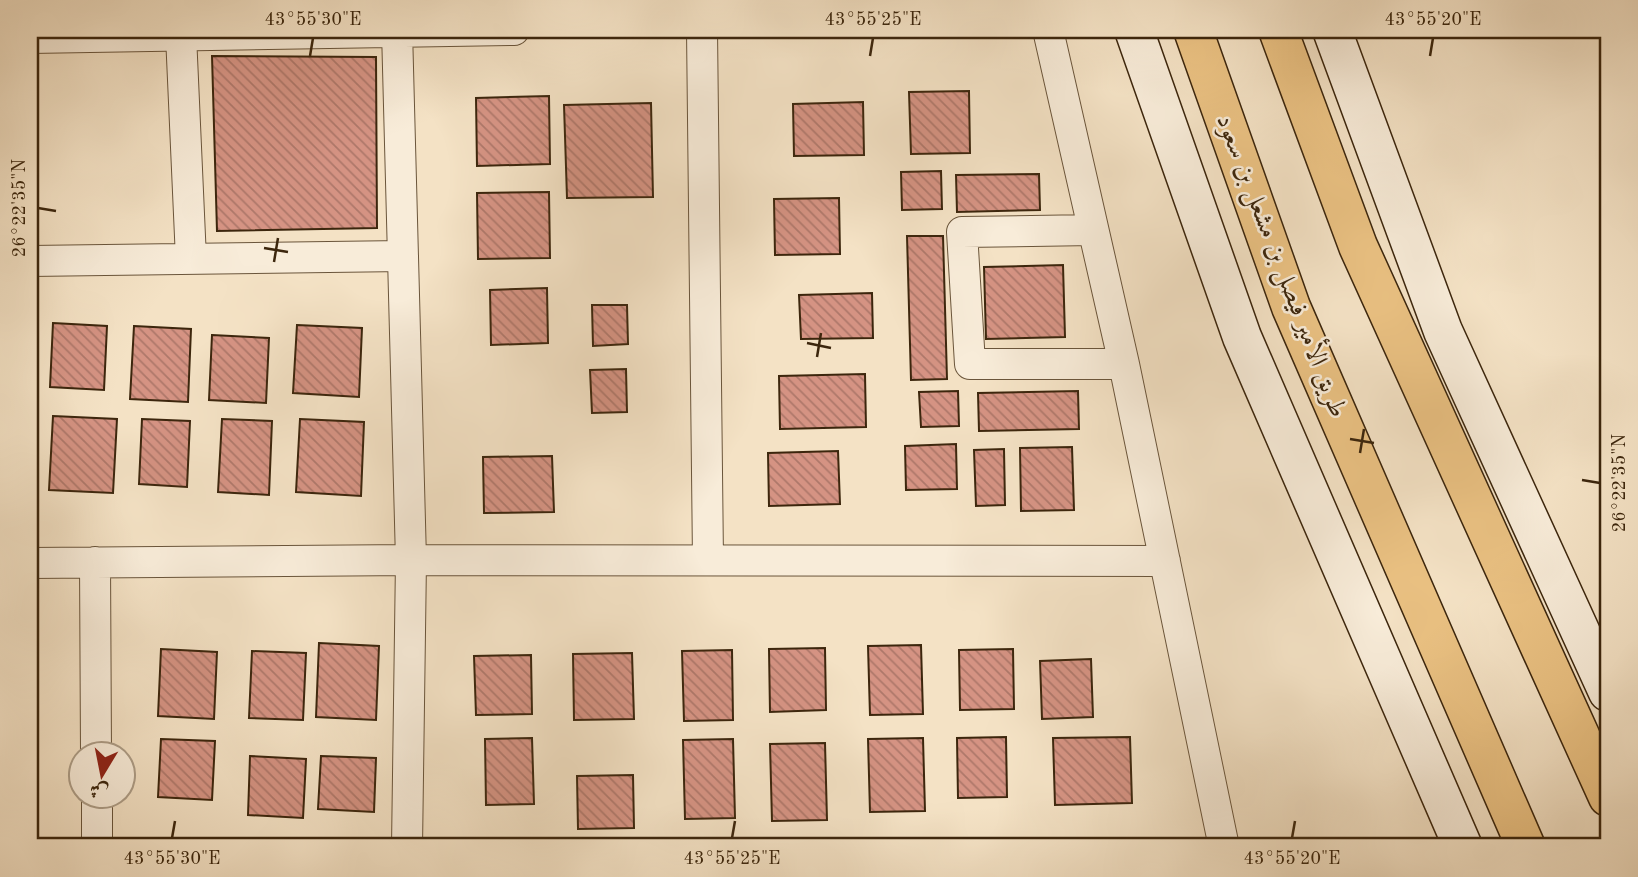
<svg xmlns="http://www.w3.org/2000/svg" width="1638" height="877" viewBox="0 0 1638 877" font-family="'Old Standard TT',Amiri,serif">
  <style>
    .building { fill: url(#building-back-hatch); stroke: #3c260d; stroke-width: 2 }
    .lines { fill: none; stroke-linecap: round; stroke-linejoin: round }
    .street-casing { stroke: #6a553b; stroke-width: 32 }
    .secondary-casing { stroke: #3c260d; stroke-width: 41 }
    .primary-casing { stroke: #3c260d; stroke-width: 41 }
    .street { stroke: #f8ecd9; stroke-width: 30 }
    .secondary { stroke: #f8ecd9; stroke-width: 38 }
    .primary { stroke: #eac182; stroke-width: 38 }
    .ticks { fill: none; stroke: #3c260d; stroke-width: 2.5 }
    .labels { text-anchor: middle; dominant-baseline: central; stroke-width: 5; stroke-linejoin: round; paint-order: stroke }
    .street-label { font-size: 26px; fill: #3c260d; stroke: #f8ecd9 }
    .neatline { fill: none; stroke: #3c260d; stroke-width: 2.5 }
    .ticks-label { font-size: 18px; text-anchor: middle; fill: #3c260d }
  </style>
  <defs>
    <pattern id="building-back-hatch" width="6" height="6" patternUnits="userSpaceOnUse" patternTransform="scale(1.75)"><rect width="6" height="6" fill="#d59383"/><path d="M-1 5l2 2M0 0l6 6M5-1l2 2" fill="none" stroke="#ae786a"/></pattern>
  </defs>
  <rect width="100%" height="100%" fill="#f4e2c5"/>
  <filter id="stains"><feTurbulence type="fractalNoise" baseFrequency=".00286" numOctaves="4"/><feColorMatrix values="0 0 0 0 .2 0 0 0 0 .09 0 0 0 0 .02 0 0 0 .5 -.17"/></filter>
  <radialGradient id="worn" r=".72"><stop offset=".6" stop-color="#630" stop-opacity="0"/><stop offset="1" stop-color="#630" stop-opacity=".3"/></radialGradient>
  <path class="building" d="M212 56 376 57 377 228 217 231Z
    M969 91 970 153 911 154 909 92Z
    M549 96 550 164 477 166 476 98Z
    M863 102 864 155 794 156 793 104Z
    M651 103 653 197 567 198 564 105Z
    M941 171 942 209 902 210 901 172Z
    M1039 174 1040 210 957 212 956 175Z
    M549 192 550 258 478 259 477 193Z
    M839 198 840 254 775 255 774 199Z
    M907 236H943L947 379 911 380Z
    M1063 265 1065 337 986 339 984 267Z
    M547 288 548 343 491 345 490 290Z
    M872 293 873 338 801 339 799 295Z
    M592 305H627L628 344 593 346Z
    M53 323 107 326 104 390 50 387Z
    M297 325 362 328 359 397 293 393Z
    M134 326 191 329 188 402 130 399Z
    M212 335 269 338 266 403 209 400Z
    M30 337H34L31 402H30Z
    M626 369 627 412 592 413 590 370Z
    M865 374 866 427 780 429 779 376Z
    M958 391 959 426 921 427 919 392Z
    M1078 391 1079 429 979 431 978 393Z
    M53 416 117 419 113 493 49 490Z
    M142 419 190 421 187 487 139 484Z
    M222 419 272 421 269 495 218 492Z
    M300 419 364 422 361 496 296 492Z
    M956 444 957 489 906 490 905 446Z
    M1072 447 1074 510 1021 511 1020 448Z
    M1004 449 1005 505 976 506 974 450Z
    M838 451 840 504 769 506 768 453Z
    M552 456 554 512 484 513 483 457Z
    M319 643 379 646 376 720 316 717Z
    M921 645 923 714 870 715 868 646Z
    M825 648 826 710 770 712 769 649Z
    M161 649 217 652 214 719 158 716Z
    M1013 649 1014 709 960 710 959 650Z
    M732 650 733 720 684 721 682 651Z
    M252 651 306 653 303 720 249 718Z
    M632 653 634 719 574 720 573 654Z
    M531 655 532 714 476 715 474 656Z
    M1091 659 1093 717 1042 719 1040 661Z
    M1006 737 1007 797 958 798 957 738Z
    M1130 737 1132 803 1055 805 1053 738Z
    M532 738 534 804 486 805 485 739Z
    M923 738 925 811 870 812 868 739Z
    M161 739 215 741 212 800 158 797Z
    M733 739 735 818 685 819 683 740Z
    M825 743 827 820 772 821 770 744Z
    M250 756 306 759 303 818 248 815Z
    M321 756 376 758 374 812 318 809Z
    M633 775 634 828 578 829 577 776Z"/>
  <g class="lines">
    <defs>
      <path id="street" d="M397 30 411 560 407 847
        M702 30 708 560
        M1048 30 1124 364 1224 847
        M181 35 191 259
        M30 38 514 30
        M1093 230 962 232 970 364H1124
        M30 261 403 256
        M95 562 96 754
        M30 563 411 560 1165 561
        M97 796V847"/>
      <path id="secondary" d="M1134 30 1242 337 1463 847
        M1332 30 1443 331 1608 692"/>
      <path id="primary" d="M1193 30 1291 307 1526 847
        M1278 30 1358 246 1608 797"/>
    </defs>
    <use href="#street" class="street-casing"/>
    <use href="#secondary" class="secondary-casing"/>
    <use href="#primary" class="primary-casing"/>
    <use href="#street" class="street"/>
    <use href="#secondary" class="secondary"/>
    <use href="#primary" class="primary"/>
  </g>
  <path class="ticks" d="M310 56 313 38M870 56 873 38M1430 56 1433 38M38 208 56 211M264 248 288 252M274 262 278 238M807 343 831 348M817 357 821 333M1350 439 1374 443M1360 453 1364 429M1582 480 1600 483M172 838 175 821M732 838 735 821M1292 838 1295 821"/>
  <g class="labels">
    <g class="street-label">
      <text transform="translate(1281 266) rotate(69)">طريق الأمير فيصل بن مشعل بن سعود</text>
    </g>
  </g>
  <rect width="1638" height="877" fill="none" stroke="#f4e2c5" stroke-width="77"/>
  <g transform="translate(102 775) rotate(190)"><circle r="33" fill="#f8ecd9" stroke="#ad9d87" stroke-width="2"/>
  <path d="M0-5L12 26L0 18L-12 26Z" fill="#8f2418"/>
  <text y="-10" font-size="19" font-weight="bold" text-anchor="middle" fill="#3c260d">ش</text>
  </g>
  <rect x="38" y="38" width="1562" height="800" class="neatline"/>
  <g class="ticks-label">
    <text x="313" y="25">43°55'30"E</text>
    <text x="873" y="25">43°55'25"E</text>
    <text x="1433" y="25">43°55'20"E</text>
    <text transform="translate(19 208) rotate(-90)" y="6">26°22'35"N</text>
    <text transform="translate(1619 483) rotate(-90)" y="6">26°22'35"N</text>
    <text x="172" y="864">43°55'30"E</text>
    <text x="732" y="864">43°55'25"E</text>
    <text x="1292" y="864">43°55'20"E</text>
  </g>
  <rect width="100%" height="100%" filter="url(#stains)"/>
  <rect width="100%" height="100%" fill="url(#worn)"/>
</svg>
